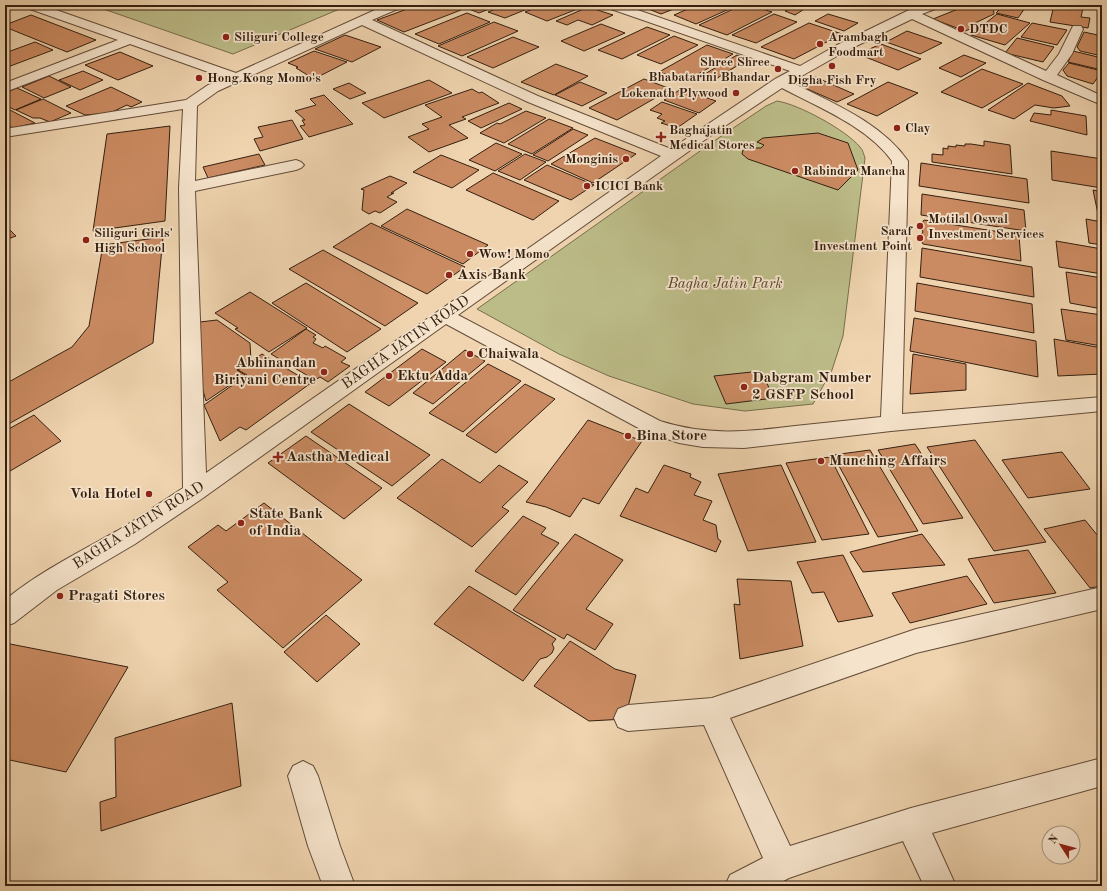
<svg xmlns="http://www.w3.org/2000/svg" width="1107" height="891" viewBox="0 0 1107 891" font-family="'Old Standard TT',serif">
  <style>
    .green { fill: #bcbc88; stroke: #786e4c }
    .building { fill: #cb8b62; stroke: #341f10 }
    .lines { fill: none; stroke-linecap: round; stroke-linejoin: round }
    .minor-casing { stroke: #634c38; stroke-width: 2 }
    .minor { fill: #f5e3cb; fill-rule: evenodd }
    .poi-dot { fill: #8f2418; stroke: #f5e3cb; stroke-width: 1.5 }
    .labels { text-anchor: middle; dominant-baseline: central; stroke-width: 3.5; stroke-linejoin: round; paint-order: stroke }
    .far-poi-label { font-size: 13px; font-weight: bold; fill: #341f10; stroke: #f5e3cb; text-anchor: start }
    .poi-label { font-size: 15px; font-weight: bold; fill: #341f10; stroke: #f5e3cb; text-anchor: start }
    .park-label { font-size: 15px; font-style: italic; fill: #56462e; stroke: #f5e3cb }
    .street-label { font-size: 15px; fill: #341f10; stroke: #f5e3cb }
  </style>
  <rect width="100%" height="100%" fill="#efd4af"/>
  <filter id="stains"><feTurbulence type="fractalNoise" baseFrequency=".005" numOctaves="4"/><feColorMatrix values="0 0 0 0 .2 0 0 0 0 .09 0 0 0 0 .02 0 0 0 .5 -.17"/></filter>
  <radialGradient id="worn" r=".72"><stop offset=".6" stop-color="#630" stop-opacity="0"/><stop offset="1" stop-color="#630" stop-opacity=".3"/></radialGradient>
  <path class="green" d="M92 5H349L233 54Z
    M777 101C798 104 846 130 860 147 863 150 864 155 865 158L843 336 832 370 813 404 745 411 693 404 609 376 559 354 477 309 717 139 766 106Z"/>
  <path class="building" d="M418 5H448L461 10 404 32 377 20Z
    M459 5H499L479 13Z
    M506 5H537L505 18 488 12Z
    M543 5H583L585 6 547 21 525 12Z
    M643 5H684L661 14 641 6Z
    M697 5H738L696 24 674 15Z
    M742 5H750L772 12 727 35 699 25Z
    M796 5H806L809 6 795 15 785 11Z
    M819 5H840L833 9Z
    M968 5H993L994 14 975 23 980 25 965 31 933 19Z
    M997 5H1027L1018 18 996 13 999 10 994 9Z
    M1054 5 1083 8 1081 17 1090 18 1088 28 1050 22Z
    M588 7 613 15 592 25 578 20 567 25 556 21Z
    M467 13 490 22 439 44 415 34Z
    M774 14 797 22 756 43 732 35Z
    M828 14 858 23 844 31 815 21Z
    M997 14 1030 23 1005 45 971 35Z
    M31 15 96 40 67 52 5 27V25Z
    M494 22 518 31 462 56 438 46Z
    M809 23 842 34 794 59 761 47Z
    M1032 23 1067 30 1057 45 1021 37Z
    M601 24 625 33 584 51 561 41Z
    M647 27 670 35 622 59 598 50Z
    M907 31 942 43 920 54 886 42Z
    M1084 32 1102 36V56L1080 51 1077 47Z
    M345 35 381 47 352 62 315 49Z
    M674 36 698 45 661 64 637 55Z
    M513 37 539 47 493 68 467 57Z
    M1017 38 1054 47 1043 62 1005 53Z
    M35 42 53 50 5 68V53Z
    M881 44 921 59 898 70 858 54Z
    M707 45 733 54 686 81 659 72Z
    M314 51 347 62 314 79 296 68 298 67 288 63Z
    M1073 51 1102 58V70L1068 62Z
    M120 52 153 66 118 80 85 65Z
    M737 55 748 59 711 82 698 78Z
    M964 55 986 63 961 77 939 68Z
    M1069 63 1102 71 1093 84 1067 76 1063 70Z
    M556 64 588 76 554 95 521 82Z
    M982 69 1023 84 982 108 941 92Z
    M83 71 103 80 80 90 59 80Z
    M49 76 71 87 44 98 22 87Z
    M815 77 854 94 837 102 798 85Z
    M644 79 671 89 617 120 589 108Z
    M429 80 452 93 384 118 362 103Z
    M580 82 607 93 582 106 555 95Z
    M888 82 918 93 877 116 847 104Z
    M349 83 366 93 350 99 333 89Z
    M1028 83 1062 96 1070 106 1054 108 1035 105 1014 119 988 110Z
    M111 87 142 102 131 107 127 105 110 113 85 115 66 106Z
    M17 88 41 99 15 110 5 105V93Z
    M472 89 479 93 482 92 499 103 462 117 466 119 449 125 468 138 429 152 408 137 429 129 422 124 442 117 425 105Z
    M681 89 716 101 699 113 664 100Z
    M324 95 353 124 309 137 300 126 305 125 302 120H305L295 111 316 105 310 99Z
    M43 99 71 113 50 122 40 118H33L16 110Z
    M662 102 697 114 677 128 661 123 665 121 657 118 662 114 650 110Z
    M509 103 522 109 481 128 468 121Z
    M10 110 35 123 13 128 5 124V112Z
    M1051 110 1086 116 1087 135 1030 121 1034 113 1051 115Z
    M526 111 546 118 504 143 480 133 497 123 500 124Z
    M549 119 573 128 532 154 508 144Z
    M292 120 303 139 260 151 254 139 263 137 258 127Z
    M170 126 165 221 93 231 107 134Z
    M573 129 588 135 548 161 533 155Z
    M818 133 848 143 858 170 838 190 748 159 742 154 743 150 747 148H761L764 145 757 142 763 138Z
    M595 138 636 154 593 183 551 164Z
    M984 141 1010 145 1012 174 932 162V154L943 155V148L948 149V146L956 147V145L965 146V144H971L984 146Z
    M496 143 522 154 495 171 469 160Z
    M1051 151 1102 159V188L1052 180Z
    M259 154 265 165 208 178 203 167Z
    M525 154 546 162 520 180 498 171Z
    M441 155 479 170 452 188 413 172Z
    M921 163 1027 179 1029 203 919 186Z
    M547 165 594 185 571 200 524 180Z
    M493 173 559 201 533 220 466 190Z
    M390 176 407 183 391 193H394L387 197 397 202 380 213 375 211 369 214 362 210 364 190 361 189Z
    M1093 190 1102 192V215L1098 214Z
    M922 194 1024 210 1026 231 921 215Z
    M407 209 488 245 463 264 381 226Z
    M1086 219 1102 222V245L1089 243Z
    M924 220 1019 235 1021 261 923 244 919 237 923 232 920 226Z
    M371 223 465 267 427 294 333 247Z
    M5 225 16 236 5 240Z
    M163 237 153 343 5 426V384L72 347 89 326 103 245Z
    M1056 241 1102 249V274L1059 267Z
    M922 248 1032 267 1034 297 920 277Z
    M323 250 418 303 385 326 289 269Z
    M1066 272 1102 278V309L1070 303Z
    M306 283 381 329 347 352 272 303Z
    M917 283 1032 304 1034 333 915 311Z
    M250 292 307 328 269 352 235 329 238 328 215 313Z
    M1061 309 1102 315V346L1066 340Z
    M914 318 1036 341 1038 377 910 351Z
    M217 320 250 343 251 361 237 370 245 375 206 401 198 373 200 322Z
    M306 329 316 335 313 337 316 339 313 343 323 348 325 346 346 358 341 362 350 366 328 382 320 377 315 380 271 354Z
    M1054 339 1102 348V374L1058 376Z
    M422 349 446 362 389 406 365 392Z
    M465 350 485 361 433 404 413 393Z
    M262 354 311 383 246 430 240 427 220 441 204 405 247 375 238 370Z
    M913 354 966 364V390L910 394Z
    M488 364 521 381 463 432 429 413Z
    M761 371 774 398 726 404 714 376Z
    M525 384 555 399 496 453 466 435Z
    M349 404 430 455 392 486 311 432Z
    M34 415 61 441 5 474V431Z
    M588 420 642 441 599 504 583 498 570 517 546 507 526 502Z
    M306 436 382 488 344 519 268 463Z
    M975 440 1046 542 994 551 927 447Z
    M915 444 963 518 923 524 878 450Z
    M870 450 918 531 878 537 833 455Z
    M1062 452 1090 489 1028 498 1002 460Z
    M830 457 869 534 822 540 786 463Z
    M442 459 480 483 499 465 528 482 502 507 509 511 472 547 397 498Z
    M664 465 691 474 690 477 701 482 694 495 712 501 703 520 716 525 718 539 721 541 716 552 620 516 636 488 648 493Z
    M781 465 816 542 748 551 718 474Z
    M264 503 362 580 283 648 217 590 228 582 188 547 218 525 226 531Z
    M523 516 546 528 541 534 559 543 516 595 475 571Z
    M1085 520 1102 541V586L1090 588 1044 529Z
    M575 534 623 560 586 609 613 624 595 650 567 634 564 639 513 610Z
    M922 534 945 565 863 572 850 552Z
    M1028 550 1056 593 994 603 968 559Z
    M843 555 873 616 838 622 824 592 812 593 797 562Z
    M967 576 987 604 910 623 892 593Z
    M737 579 791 581 803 646 740 659 734 604 740 605Z
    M469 586 556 639 552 644 554 648 552 653 547 657 540 659 523 681 434 624Z
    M326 615 360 644 317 682 284 652Z
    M570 641 615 669 636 675 625 719 589 721 534 686Z
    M5 643 128 667 66 772 5 759Z
    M232 703 241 786 101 831 100 802 116 797 115 738Z"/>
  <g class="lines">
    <defs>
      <path id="minor" d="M25 5H42L236 73 386 5H402L400 8 372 20 538 96 671 149 775 79 790 71 608 8 606 5H623L800 66 837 45 907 11 924 5H940L938 8 922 14 1046 71 1059 54 1073 26H1081L1083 29 1072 54 1057 75 1102 96V105L1043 80 912 19 846 51 791 82C832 103 881 122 908 161L902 414 1102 397V411L891 431 744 448 703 447 679 443 644 431 446 324 203 498 135 544 57 590 14 623 5 626V600C39 572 79 552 117 531 139 518 161 502 183 488L179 188 183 109 5 137V129L186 100 208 85 225 78 130 44 5 92V83L118 40 27 8ZM362 25 528 102 661 156 206 473 195 191 296 170 301 168 304 165 301 162 296 160 195 181 197 106 218 91ZM782 88C818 107 868 127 892 161L881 417C852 420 824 423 795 426 747 432 707 436 660 421L458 315 716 132Z
        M1102 587V609L916 653 730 718 790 846 911 808 1102 758V786L932 833 956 886H924L903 841 824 866 789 878 774 886H725L730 875 763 858 704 725 628 731 618 727 614 718 618 709 628 705 712 698 916 629Z
        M303 761 313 766 318 776 340 846 355 886H323L308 846 288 776 293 766Z"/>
    </defs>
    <use href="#minor" class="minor-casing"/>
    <use href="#minor" class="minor"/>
  </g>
  <g class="poi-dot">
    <circle cx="961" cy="29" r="4"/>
    <circle cx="226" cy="37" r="4"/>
    <circle cx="820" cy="44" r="4"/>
    <circle cx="832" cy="66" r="4"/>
    <circle cx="778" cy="69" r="4"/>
    <circle cx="199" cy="78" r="4"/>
    <circle cx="736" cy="93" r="4"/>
    <circle cx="897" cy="128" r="4"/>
    <path d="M659 131h4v4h4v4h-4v4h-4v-4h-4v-4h4z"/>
    <circle cx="626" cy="159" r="4"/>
    <circle cx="795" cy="171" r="4"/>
    <circle cx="587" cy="186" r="4"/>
    <circle cx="920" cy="226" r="4"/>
    <circle cx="920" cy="238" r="4"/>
    <circle cx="86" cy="240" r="4"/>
    <circle cx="470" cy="254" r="4"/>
    <circle cx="449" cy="275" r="4"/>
    <circle cx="470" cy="354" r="4"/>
    <circle cx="324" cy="372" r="4"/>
    <circle cx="389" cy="376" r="4"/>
    <circle cx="744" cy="387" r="4"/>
    <circle cx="628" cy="436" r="4"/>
    <path d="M276 451h4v4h4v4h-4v4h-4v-4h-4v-4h4z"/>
    <circle cx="821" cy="461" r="4"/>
    <circle cx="149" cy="494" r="4"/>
    <circle cx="241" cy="523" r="4"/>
    <circle cx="60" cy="596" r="4"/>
  </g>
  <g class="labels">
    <g class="far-poi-label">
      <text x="969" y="29">DTDC</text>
      <text x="234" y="37">Siliguri College</text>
      <text x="828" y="37">Arambagh<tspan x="828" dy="15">Foodmart</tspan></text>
      <text x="770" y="62" text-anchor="end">Shree Shree<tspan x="770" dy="15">Bhabatarini Bhandar</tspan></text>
      <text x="207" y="78">Hong Kong Momo's</text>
      <text x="832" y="80" text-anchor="middle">Digha Fish Fry</text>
      <text x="728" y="93" text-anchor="end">Lokenath Plywood</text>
      <text x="905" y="128">Clay</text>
      <text x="669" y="130">Baghajatin<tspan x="669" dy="15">Medical Stores</tspan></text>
      <text x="618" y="159" text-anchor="end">Monginis</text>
      <text x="803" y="171">Rabindra Mancha</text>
      <text x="595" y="186">ICICI Bank</text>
      <text x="928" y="219">Motilal Oswal<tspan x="928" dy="15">Investment Services</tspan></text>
      <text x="912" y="231" text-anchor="end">Saraf<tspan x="912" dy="15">Investment Point</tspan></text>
      <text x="94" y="233">Siliguri Girls'<tspan x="94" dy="15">High School</tspan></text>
      <text x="478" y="254">Wow! Momo</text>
    </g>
    <g class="poi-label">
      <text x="457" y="275">Axis Bank</text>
      <text x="478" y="354">Chaiwala</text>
      <text x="316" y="363" text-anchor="end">Abhinandan<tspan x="316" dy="17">Biriyani Centre</tspan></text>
      <text x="397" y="376">Ektu Adda</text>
      <text x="752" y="378">Dabgram Number<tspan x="752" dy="17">2 GSFP School</tspan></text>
      <text x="636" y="436">Bina Store</text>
      <text x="286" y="457">Aastha Medical</text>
      <text x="829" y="461">Munching Affairs</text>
      <text x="141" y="494" text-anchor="end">Vola Hotel</text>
      <text x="249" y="514">State Bank<tspan x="249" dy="17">of India</tspan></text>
      <text x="68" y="596">Pragati Stores</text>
    </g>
    <g class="park-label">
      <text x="725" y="284">Bagha Jatin Park</text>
    </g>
    <g class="street-label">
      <text transform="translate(406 343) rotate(-35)">BAGHA JATIN ROAD</text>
      <text transform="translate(139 526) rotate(-32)">BAGHA JATIN ROAD</text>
    </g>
  </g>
  <rect width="1107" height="891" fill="none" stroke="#efd4af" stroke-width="20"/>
  <rect x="6" y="6" width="1095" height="879" fill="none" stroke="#341f10" stroke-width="2"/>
  <rect x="10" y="10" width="1087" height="871" fill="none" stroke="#341f10"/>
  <g transform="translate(1061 845) rotate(306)"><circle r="19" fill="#f5e3cb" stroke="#a89580"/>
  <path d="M0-3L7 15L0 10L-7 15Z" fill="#8f2418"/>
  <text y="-6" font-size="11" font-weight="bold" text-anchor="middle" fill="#341f10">N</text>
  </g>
  <rect width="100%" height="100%" filter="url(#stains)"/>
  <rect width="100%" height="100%" fill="url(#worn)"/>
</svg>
